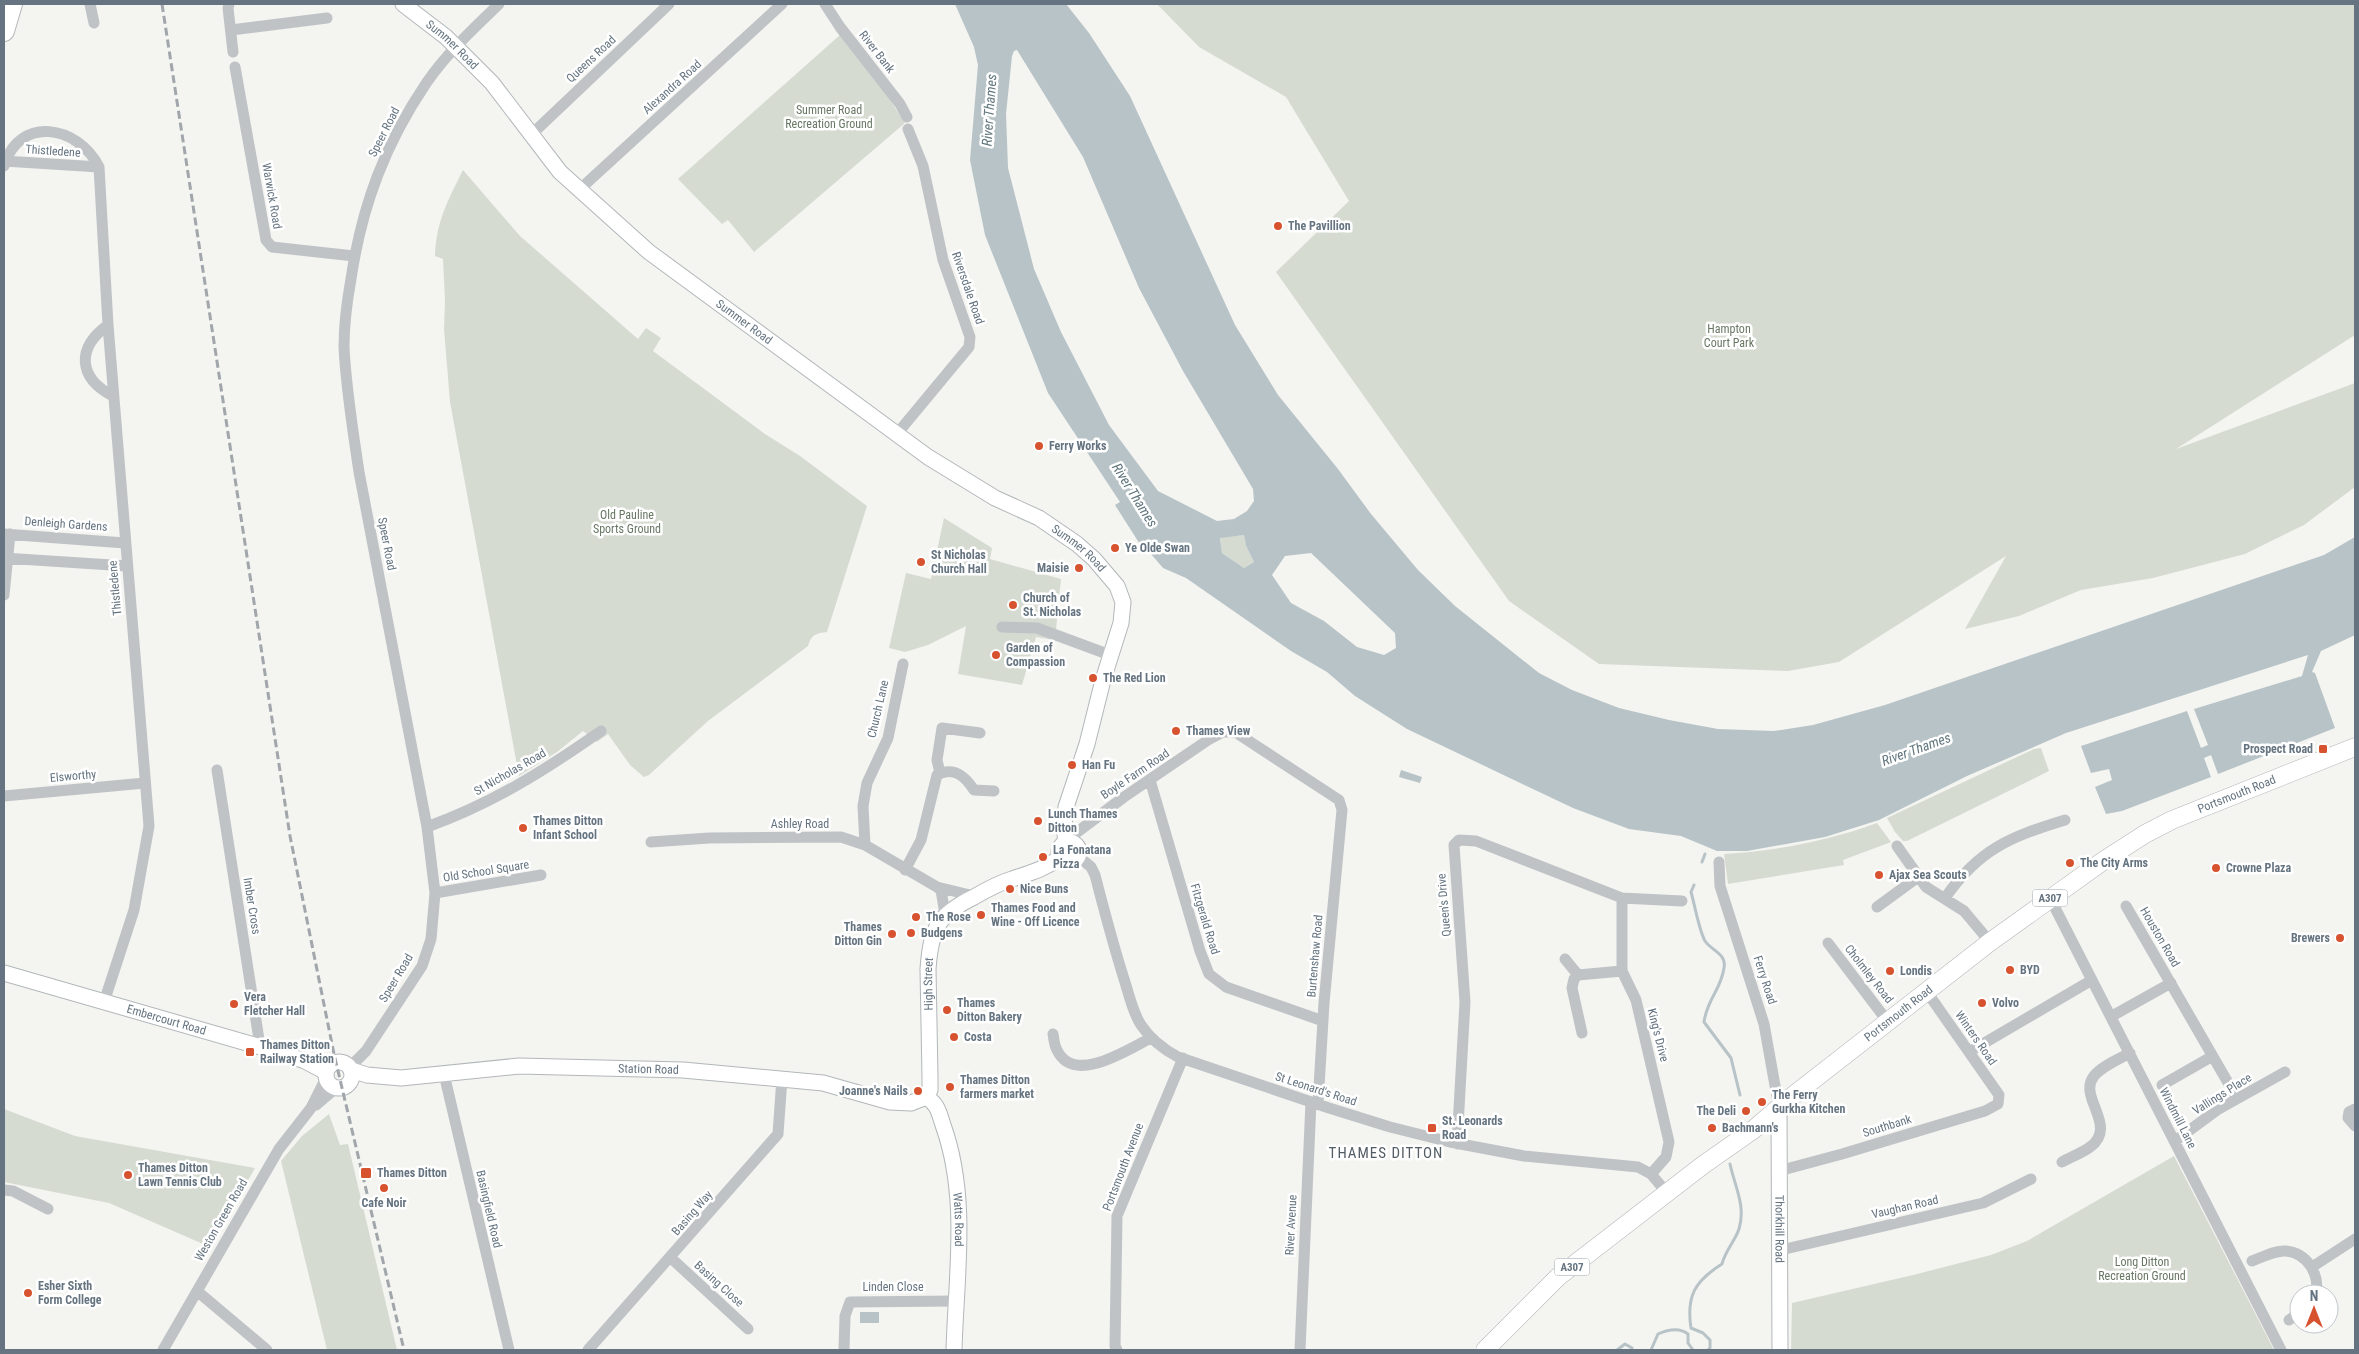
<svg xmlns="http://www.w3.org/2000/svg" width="2359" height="1354" viewBox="0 0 2359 1354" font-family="'Roboto Condensed',sans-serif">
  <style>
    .green { fill: #d6dbd2 }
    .water { fill: #b7c3c7; fill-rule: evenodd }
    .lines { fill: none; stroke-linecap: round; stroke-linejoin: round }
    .stream { stroke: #b7c3c7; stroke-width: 3 }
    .secondary-casing { stroke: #b2b7ba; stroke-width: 17 }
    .primary-casing { stroke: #b3b7ba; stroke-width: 19 }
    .highway-casing { stroke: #b4b7ba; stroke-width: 22 }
    .street { stroke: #bfc3c6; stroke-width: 11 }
    .secondary { stroke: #fff; stroke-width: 15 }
    .primary { stroke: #fff; stroke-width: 18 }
    .highway { stroke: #fff; stroke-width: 20 }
    .rail { stroke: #a1a6ab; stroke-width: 3; stroke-dasharray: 8 4; stroke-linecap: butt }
    .poi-dot { fill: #d7522e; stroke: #fff; stroke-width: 2 }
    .labels { text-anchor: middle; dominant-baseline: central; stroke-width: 5; stroke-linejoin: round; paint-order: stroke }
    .shield { fill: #fff; stroke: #939ea6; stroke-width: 1 }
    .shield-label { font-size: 11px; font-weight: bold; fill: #657480 }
    .street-label { font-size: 12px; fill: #657480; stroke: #fff }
    .park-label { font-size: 12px; fill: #687764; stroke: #fff }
    .poi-label { font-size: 12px; font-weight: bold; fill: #657480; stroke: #fff; text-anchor: start }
    .water-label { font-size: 14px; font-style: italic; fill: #61767d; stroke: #fff }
    .quarter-label { font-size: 15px; letter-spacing: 1px; fill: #535d65; stroke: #fff }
  </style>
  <rect width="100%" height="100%" fill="#f4f4f1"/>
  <path class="green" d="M1157 4H2355V335L2176 449 2355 383V487L2304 525 2245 554 2153 578 2081 590 2019 616 1965 629 2006 556 1839 662 1788 671 1599 664 1509 601 1276 272 1349 201 1286 97 1199 47Z
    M840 35 888 97 905 123 754 252 728 220 722 224 678 179Z
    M463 170 520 236 638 339 646 328 661 338 653 351 765 434 800 456 867 506 827 632C816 633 811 635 808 646L708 721 649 775 644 777 630 765 608 734 597 742 583 731 557 752 519 776 450 402 444 329 445 301 443 259 435 256C436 222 448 200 463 170Z
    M944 518 992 548 990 559 1061 579 1055 640 1036 637 1022 685 958 674 966 626 928 645 905 652 889 648 906 573 931 579Z
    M1244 535 1246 546 1254 562 1244 568 1222 553 1220 537Z
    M2041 748 2049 771 1907 841H1903L1895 832 1887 818 2034 749Z
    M1877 823 1891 842 1843 860 1844 865 1728 884 1724 854C1776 851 1828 841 1877 823Z
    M4 1109 75 1136 255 1168 210 1247 109 1203 4 1182Z
    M329 1114 340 1145 348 1144 397 1350H327L281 1161 302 1136Z
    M2174 1156 2274 1350H1791L1792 1303 1913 1275 1991 1255 2027 1241Z"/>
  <path class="water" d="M955 4H1066L1089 33 1130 96 1235 325 1278 395 1338 469 1371 514 1418 570 1455 606 1539 673 1572 690 1619 708 1669 720 1718 729 1774 731 1813 725 1885 705 2324 555 2355 537V635L2321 651 2312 672 2315 673 2335 728 2218 774 2211 755 2204 758 2211 777 2122 811 2106 814 2095 787 2112 780 2109 769 2091 773 2081 746 2187 711 2201 748 2208 745 2194 709 2302 676 2308 655 2066 733 1967 776 1879 820 1825 837 1747 851H1717L1681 836 1629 829 1573 808 1407 729 1355 696 1327 672 1291 651 1186 578 1163 568 1151 554 1143 549 1115 505 1120 502 1048 393 985 235 970 160 978 65 974 47ZM1017 50 1083 157 1139 288 1183 371 1253 489 1254 501 1247 511 1234 519 1217 521 1158 491 1109 425 1061 332 1034 269 1008 168 1006 114 1012 56 1014 51ZM1244 535 1246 546 1254 562 1244 568 1222 553 1220 538ZM1311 553 1395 633 1396 648 1384 655 1357 647 1324 621 1291 603 1272 575 1285 556Z
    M1401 770 1422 777 1420 783 1399 777Z
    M860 1312H879V1323H860Z"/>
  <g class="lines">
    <path class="stream" d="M1702 862 1705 854
      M1694 885 1691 892C1695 906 1699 930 1705 941 1712 951 1727 954 1724 968 1721 990 1707 999 1704 1022L1731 1058 1740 1095
      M1617 1350 1625 1344 1632 1348 1631 1350
      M1651 1350 1658 1334C1667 1330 1679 1327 1688 1334V1343L1693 1350
      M1708 1350 1710 1348V1340L1703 1333 1691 1328C1686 1296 1695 1281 1722 1264 1725 1251 1735 1241 1739 1229 1746 1206 1735 1187 1730 1164"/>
    <defs>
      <g id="secondary">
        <path id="s1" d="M403 4 446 37 492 83 560 172 649 252 928 457 995 498 1039 518 1077 544 1094 559 1117 586 1123 602 1121 623 1103 680 1087 744 1066 807 1064 826 1066 843"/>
        <circle cx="1069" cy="852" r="10"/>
        <path id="s2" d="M4 973 278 1052 305 1061 326 1072"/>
        <circle cx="339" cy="1075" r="13"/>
        <path id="s3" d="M351 1070 367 1075 401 1078 519 1066 683 1070 823 1083 890 1102 911 1103 926 1097"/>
        <path id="s4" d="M926 1097 930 1090V1078L928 969C931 929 937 915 974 897 986 890 999 883 1012 879 1030 873 1045 869 1061 857"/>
        <path id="s5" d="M926 1097C938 1104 939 1113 943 1125 969 1197 956 1276 954 1350"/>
        <path id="s6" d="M1779 1108 1780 1350"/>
      </g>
      <g id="primary">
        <path id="s7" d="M1485 1350 1558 1277 1703 1165 1753 1130 1790 1098 1990 942 2103 861 2145 834 2172 820 2355 747"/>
      </g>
      <path id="highway" d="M4 31 12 4"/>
    </defs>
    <use href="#secondary" class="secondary-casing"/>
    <use href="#primary" class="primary-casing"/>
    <use href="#highway" class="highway-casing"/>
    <path class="street" d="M90 4 94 23
      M229 4 228 8 233 52
      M825 4 840 27 900 104 907 117
      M231 30 327 18
      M235 67 266 240 272 247 354 256
      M532 134 669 4
      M4 161 99 167
      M4 166C19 115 78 125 99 167L108 325 149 826 134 910 104 1002
      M579 190 782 4
      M108 325C76 348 78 378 113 396
      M896 435 969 347 970 337 943 260 923 166 908 129
      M4 534 125 543
      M4 558 127 566
      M4 595 10 534
      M1002 627 1037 628 1110 655
      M217 770 260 1046
      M940 773 937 760 942 728 980 733
      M1150 780 1200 951 1209 974 1226 987 1323 1021
      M4 796 145 783
      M427 827C493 803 544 771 601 731
      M651 842 709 838 841 837 865 845 937 887 974 896
      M1071 843 1072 836 1124 797 1208 740 1223 732H1235L1339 800 1342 810 1324 1003 1318 1104
      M865 845 863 806 867 783 888 738 903 664
      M1897 846 1926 887 1964 911 1990 942
      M1078 856 1091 867 1095 875C1104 910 1113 944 1124 979 1129 994 1132 1011 1141 1025 1151 1040 1163 1049 1178 1057L1329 1108 1390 1127 1450 1142 1524 1156 1638 1167 1651 1174 1667 1193
      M1719 862 1720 886 1764 1024 1779 1108
      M905 870 921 840 937 775C954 766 965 776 974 790L994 791
      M937 887 941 890 945 914
      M435 893 541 875
      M1622 898V971L1636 1000 1669 1142 1666 1157 1651 1174
      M1945 898C1979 849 2010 837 2065 820
      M2050 898 2281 1350
      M2126 906 2234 1093
      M1877 907 1918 877
      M1828 943 1888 1022
      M1565 959 1578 975
      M2112 1016 2171 983
      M1582 1033 1572 988 1574 979 1578 975 1622 971
      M1053 1034C1054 1039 1054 1045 1057 1050 1074 1086 1128 1049 1151 1038
      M1969 1052 2092 980
      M350 1067 366 1051 422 966 431 939 435 893 427 827 359 472C353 431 346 389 344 347 344 324 347 301 351 279 362 205 385 144 427 82 447 53 474 28 499 4
      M444 1074 509 1350
      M2162 1085 2211 1057
      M316 1105 336 1088
      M2355 1109 2349 1112 2348 1118 2355 1126
      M2175 1141 2217 1110 2285 1072
      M1457 1144 1465 1002 1454 845 1459 840 1476 841 1622 898 1682 901
      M2062 1162C2071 1157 2082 1153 2090 1147 2119 1126 2077 1097 2094 1076 2102 1066 2119 1059 2130 1053
      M1779 1171 1842 1154 1985 1111 1998 1104 1999 1095 1927 992
      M4 1190 13 1191 48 1209
      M1781 1250 1983 1203 2031 1179
      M671 1258 748 1329
      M2252 1261C2263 1257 2275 1250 2286 1251 2307 1253 2320 1274 2316 1294
      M2312 1267 2355 1239
      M197 1291 267 1350
      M2289 1320 2299 1313
      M163 1350 279 1149 311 1108 326 1078
      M588 1350 778 1134 782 1078
      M844 1350 845 1316 850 1302 955 1301
      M1117 1350 1115 1346 1117 1216 1183 1058
      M1300 1350 1311 1102"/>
    <use href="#secondary" class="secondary"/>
    <use href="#primary" class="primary"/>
    <use href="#highway" class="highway"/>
    <path class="rail" d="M162 4 290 836 334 1054 404 1350"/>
  </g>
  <g class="poi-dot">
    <circle cx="1278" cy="226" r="5"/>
    <circle cx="1039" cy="446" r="5"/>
    <circle cx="1115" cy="548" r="5"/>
    <circle cx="921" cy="562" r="5"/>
    <circle cx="1079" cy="568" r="5"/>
    <circle cx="1013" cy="605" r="5"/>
    <circle cx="996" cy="655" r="5"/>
    <circle cx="1093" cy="678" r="5"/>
    <circle cx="1176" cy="731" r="5"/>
    <rect x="2318" y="744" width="10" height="10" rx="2.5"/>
    <circle cx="1072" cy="765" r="5"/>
    <circle cx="1038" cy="821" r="5"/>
    <circle cx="523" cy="828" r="5"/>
    <circle cx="1043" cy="857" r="5"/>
    <circle cx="2070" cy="863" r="5"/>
    <circle cx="2216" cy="868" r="5"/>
    <circle cx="1879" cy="875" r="5"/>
    <circle cx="1010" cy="889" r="5"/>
    <circle cx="981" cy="915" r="5"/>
    <circle cx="916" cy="917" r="5"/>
    <circle cx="911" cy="933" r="5"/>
    <circle cx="892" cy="934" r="5"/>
    <circle cx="2340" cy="938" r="5"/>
    <circle cx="2010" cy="970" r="5"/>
    <circle cx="1890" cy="971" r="5"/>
    <circle cx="1982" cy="1003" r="5"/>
    <circle cx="234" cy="1004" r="5"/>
    <circle cx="947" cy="1010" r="5"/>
    <circle cx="954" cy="1037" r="5"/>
    <rect x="245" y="1047" width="10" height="10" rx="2.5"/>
    <circle cx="950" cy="1087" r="5"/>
    <circle cx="918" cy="1091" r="5"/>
    <circle cx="1762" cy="1102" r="5"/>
    <circle cx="1746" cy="1111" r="5"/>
    <rect x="1427" y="1123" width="10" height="10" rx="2.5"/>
    <circle cx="1712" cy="1128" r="5"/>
    <rect x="360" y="1167" width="12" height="12" rx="2.5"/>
    <circle cx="128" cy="1175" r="5"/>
    <circle cx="384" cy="1188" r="5"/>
    <circle cx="28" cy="1293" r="5"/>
  </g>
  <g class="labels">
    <g class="shield">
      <rect x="2032.5" y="889.5" width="35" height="17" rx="4"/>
      <rect x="1554.5" y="1258.5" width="35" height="17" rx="4"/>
    </g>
    <g class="shield-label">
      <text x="2050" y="898">A307</text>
      <text x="1572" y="1267">A307</text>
    </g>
    <g class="street-label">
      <text stroke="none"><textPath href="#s1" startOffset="64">Summer Road</textPath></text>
      <text transform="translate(877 52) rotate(52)">River Bank</text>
      <text transform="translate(591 59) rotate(-43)">Queens Road</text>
      <text transform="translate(672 87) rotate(-42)">Alexandra Road</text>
      <text transform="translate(384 132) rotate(-63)">Speer Road</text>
      <text transform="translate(53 151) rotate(4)">Thistledene</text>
      <text transform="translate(272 196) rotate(80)">Warwick Road</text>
      <text transform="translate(968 288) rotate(71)">Riversdale Road</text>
      <text stroke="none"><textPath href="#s1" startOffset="469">Summer Road</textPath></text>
      <text transform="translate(66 524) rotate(4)">Denleigh Gardens</text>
      <text transform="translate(387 544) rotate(79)">Speer Road</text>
      <text stroke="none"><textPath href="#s1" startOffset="874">Summer Road</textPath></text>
      <text transform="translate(115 588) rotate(-95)">Thistledene</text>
      <text transform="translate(878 709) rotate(-77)">Church Lane</text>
      <text transform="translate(510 772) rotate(-30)">St Nicholas Road</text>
      <text transform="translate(1135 774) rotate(-34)">Boyle Farm Road</text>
      <text transform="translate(73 776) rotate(-5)">Elsworthy</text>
      <text stroke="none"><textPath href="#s7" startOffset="939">Portsmouth Road</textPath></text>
      <text x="800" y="824">Ashley Road</text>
      <text transform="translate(486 871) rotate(-9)">Old School Square</text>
      <text transform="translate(1444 905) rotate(-95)">Queen's Drive</text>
      <text transform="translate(252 906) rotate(81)">Imber Cross</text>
      <text transform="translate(1205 919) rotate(73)">Fitzgerald Road</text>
      <text transform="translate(2160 937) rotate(60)">Houston Road</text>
      <text transform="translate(1315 956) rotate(-85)">Burtenshaw Road</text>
      <text transform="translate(1869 974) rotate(52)">Cholmley Road</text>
      <text transform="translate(396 978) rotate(-59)">Speer Road</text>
      <text transform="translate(1765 980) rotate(72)">Ferry Road</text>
      <text stroke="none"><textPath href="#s4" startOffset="114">High Street</textPath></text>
      <text stroke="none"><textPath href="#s7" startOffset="534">Portsmouth Road</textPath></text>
      <text stroke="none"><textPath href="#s2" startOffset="169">Embercourt Road</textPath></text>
      <text transform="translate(1658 1035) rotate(76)">King's Drive</text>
      <text transform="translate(1976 1038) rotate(55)">Winters Road</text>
      <text stroke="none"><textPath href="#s3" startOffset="299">Station Road</textPath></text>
      <text transform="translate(1316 1089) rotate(18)">St Leonard's Road</text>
      <text transform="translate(2222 1094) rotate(-32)">Vallings Place</text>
      <text transform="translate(2178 1118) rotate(63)">Windmill Lane</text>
      <text transform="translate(1887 1126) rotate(-17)">Southbank</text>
      <text transform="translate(1123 1167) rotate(-69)">Portsmouth Avenue</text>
      <text transform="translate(1905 1207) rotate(-13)">Vaughan Road</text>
      <text transform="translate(489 1209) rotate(77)">Basingfield Road</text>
      <text transform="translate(692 1213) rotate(-49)">Basing Way</text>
      <text stroke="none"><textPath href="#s5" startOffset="130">Watts Road</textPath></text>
      <text transform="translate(221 1220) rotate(-60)">Weston Green Road</text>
      <text transform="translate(1291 1225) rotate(-87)">River Avenue</text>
      <text stroke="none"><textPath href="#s6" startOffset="121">Thorkhill Road</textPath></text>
      <text transform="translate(719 1284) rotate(42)">Basing Close</text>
      <text x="893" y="1287">Linden Close</text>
    </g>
    <g class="park-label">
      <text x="829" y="110">Summer Road<tspan x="829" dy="14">Recreation Ground</tspan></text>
      <text x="1729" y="329">Hampton<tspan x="1729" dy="14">Court Park</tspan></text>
      <text x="627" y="515">Old Pauline<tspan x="627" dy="14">Sports Ground</tspan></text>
      <text x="2142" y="1262">Long Ditton<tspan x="2142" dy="14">Recreation Ground</tspan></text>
    </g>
    <g class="poi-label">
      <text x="1288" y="226">The Pavillion</text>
      <text x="1049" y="446">Ferry Works</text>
      <text x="1125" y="548">Ye Olde Swan</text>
      <text x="931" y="555">St Nicholas<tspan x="931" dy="14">Church Hall</tspan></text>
      <text x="1069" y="568" text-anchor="end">Maisie</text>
      <text x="1023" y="598">Church of<tspan x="1023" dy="14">St. Nicholas</tspan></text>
      <text x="1006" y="648">Garden of<tspan x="1006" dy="14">Compassion</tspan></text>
      <text x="1103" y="678">The Red Lion</text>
      <text x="1186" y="731">Thames View</text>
      <text x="2313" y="749" text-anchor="end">Prospect Road</text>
      <text x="1082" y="765">Han Fu</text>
      <text x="1048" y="814">Lunch Thames<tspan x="1048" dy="14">Ditton</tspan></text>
      <text x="533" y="821">Thames Ditton<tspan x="533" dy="14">Infant School</tspan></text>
      <text x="1053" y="850">La Fonatana<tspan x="1053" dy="14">Pizza</tspan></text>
      <text x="2080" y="863">The City Arms</text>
      <text x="2226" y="868">Crowne Plaza</text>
      <text x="1889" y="875">Ajax Sea Scouts</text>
      <text x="1020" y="889">Nice Buns</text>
      <text x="991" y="908">Thames Food and<tspan x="991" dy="14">Wine - Off Licence</tspan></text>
      <text x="926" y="917">The Rose</text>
      <text x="882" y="927" text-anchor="end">Thames<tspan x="882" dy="14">Ditton Gin</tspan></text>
      <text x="921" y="933">Budgens</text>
      <text x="2330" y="938" text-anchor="end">Brewers</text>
      <text x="2020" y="970">BYD</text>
      <text x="1900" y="971">Londis</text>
      <text x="244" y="997">Vera<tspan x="244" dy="14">Fletcher Hall</tspan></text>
      <text x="957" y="1003">Thames<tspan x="957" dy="14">Ditton Bakery</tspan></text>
      <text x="1992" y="1003">Volvo</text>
      <text x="964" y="1037">Costa</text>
      <text x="260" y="1045">Thames Ditton<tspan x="260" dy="14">Railway Station</tspan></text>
      <text x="960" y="1080">Thames Ditton<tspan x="960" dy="14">farmers market</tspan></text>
      <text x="908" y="1091" text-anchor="end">Joanne's Nails</text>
      <text x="1772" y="1095">The Ferry<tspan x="1772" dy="14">Gurkha Kitchen</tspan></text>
      <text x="1736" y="1111" text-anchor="end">The Deli</text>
      <text x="1442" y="1121">St. Leonards<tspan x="1442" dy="14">Road</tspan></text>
      <text x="1722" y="1128">Bachmann's</text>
      <text x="138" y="1168">Thames Ditton<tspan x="138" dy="14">Lawn Tennis Club</tspan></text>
      <text x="377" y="1173">Thames Ditton</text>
      <text x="384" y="1203" text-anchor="middle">Cafe Noir</text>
      <text x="38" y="1286">Esher Sixth<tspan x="38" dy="14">Form College</tspan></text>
    </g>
    <g class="water-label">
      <text transform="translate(989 110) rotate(-86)">River Thames</text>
      <text transform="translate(1135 495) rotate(58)">River Thames</text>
      <text transform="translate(1916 749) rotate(-20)">River Thames</text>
    </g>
    <g class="quarter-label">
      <text x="1386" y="1153">THAMES DITTON</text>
    </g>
  </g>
  <rect width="2359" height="1354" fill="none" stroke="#657480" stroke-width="10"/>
  <g transform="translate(2314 1309)"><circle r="24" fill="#ffffff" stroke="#c1c7cc"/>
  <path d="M0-4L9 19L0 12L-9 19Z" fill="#d7522e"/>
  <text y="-8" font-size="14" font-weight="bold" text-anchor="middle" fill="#657480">N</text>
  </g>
</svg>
